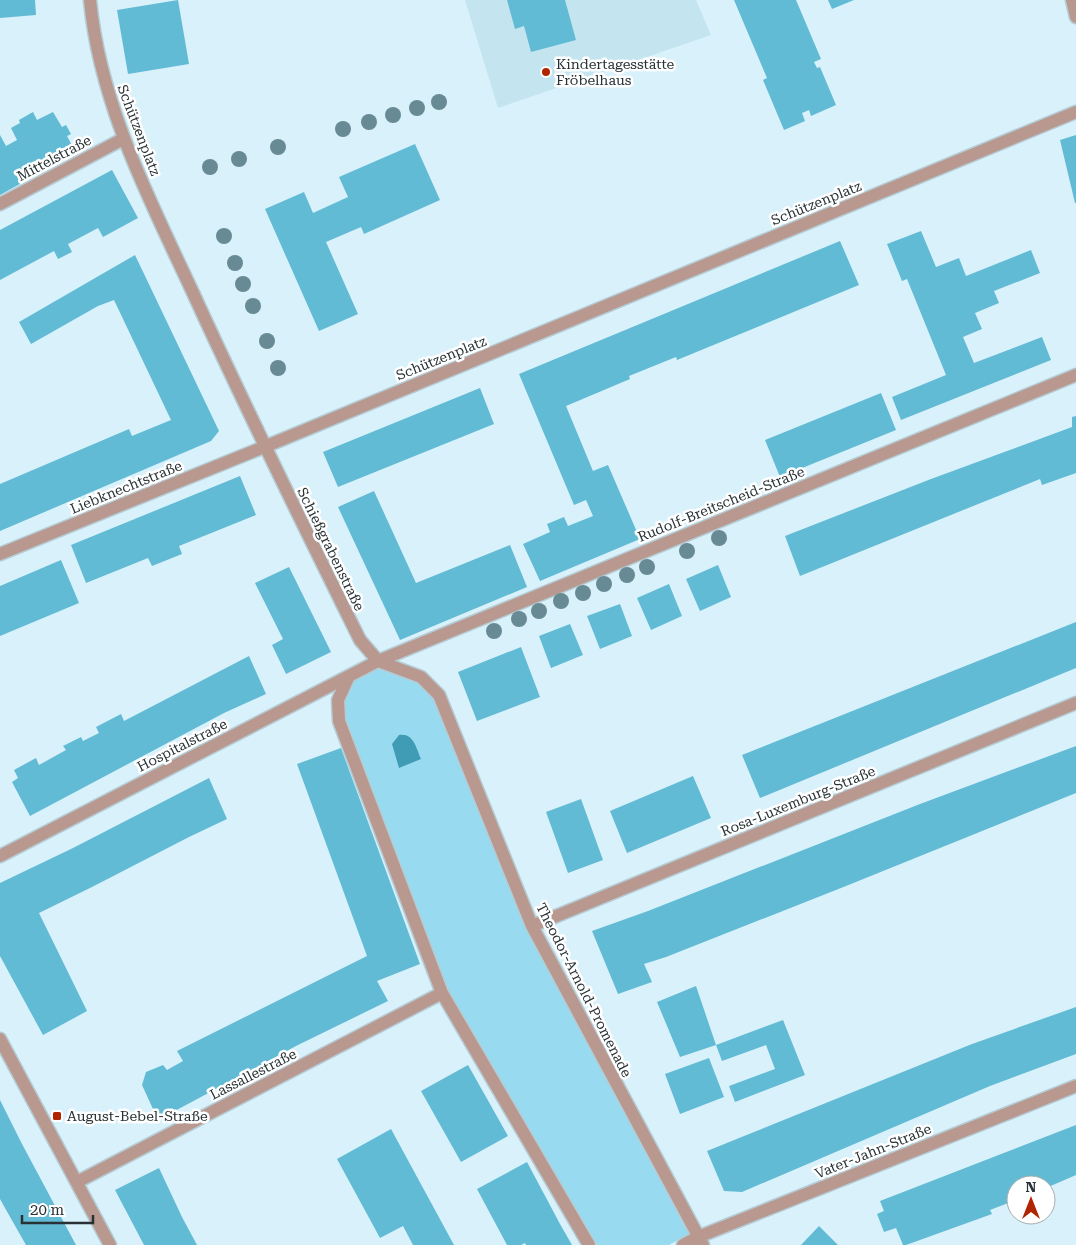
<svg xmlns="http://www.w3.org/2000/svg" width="1076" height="1245" viewBox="0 0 1076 1245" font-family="'Roboto Serif',serif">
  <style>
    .built { fill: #c4e5f0 }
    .green { fill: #98dbf0 }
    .water { fill: #409bb4 }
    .building { fill: #62bbd5 }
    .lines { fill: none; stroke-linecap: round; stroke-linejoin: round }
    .minor-casing { stroke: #b5cbd3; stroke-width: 15 }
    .minor { stroke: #b99890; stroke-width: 12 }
    .tree { fill: #678a94 }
    .poi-dot { fill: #b02400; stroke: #fff; stroke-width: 2 }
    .labels { text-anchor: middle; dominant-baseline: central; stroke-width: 5; stroke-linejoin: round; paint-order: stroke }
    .poi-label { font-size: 14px; fill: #283235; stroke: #fff; text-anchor: start }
    .street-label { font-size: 14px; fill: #283235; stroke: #fff }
  </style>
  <rect width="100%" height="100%" fill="#d8f1fa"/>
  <path class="built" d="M465 0H696L711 35 498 108Z"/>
  <path class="green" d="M378 666 419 681 433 698 526 928 689 1234 669 1245H597L445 987 345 723 344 701 352 680Z"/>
  <path class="water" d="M399 735C414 733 416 748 421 759L399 768 392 744Z"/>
  <path class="building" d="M0 0H35L36 15 0 18Z
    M178 0 189 64 128 74 117 10Z
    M507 0H565L576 40 531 52 524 26 515 29Z
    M734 0H796L821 59 814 62 817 68 820 67 836 105 811 116 809 110 802 113 805 121 784 130 763 80 767 78Z
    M828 0H854L832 9Z
    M33 112 37 120 53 112 62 127 66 125 71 134 67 136 76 153 0 195V135L6 146 17 140 11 128 20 123 19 120Z
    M1076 135V203H1075L1060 140Z
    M415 144 440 200 364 234 361 227 326 242 358 314 319 331 265 209 304 192 313 213 348 197 339 177Z
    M112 170 138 218 103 237 98 228 68 244 72 252 58 259 54 251 0 280V230Z
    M921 231 936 267 959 258 966 276 1031 250 1040 273 994 291 999 303 975 313 982 329 963 337 974 363 1042 337 1051 360 901 420 892 397 946 375 907 279 902 281 887 244Z
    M840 241 859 285 677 360 676 357 629 376 630 379 566 406 593 471 608 465 640 539 540 581 523 544 550 532 547 524 564 517 568 526 593 516 586 500 574 505 519 374Z
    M135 255 219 431 211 441 0 531V484L129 429 132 436 171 420 114 300 98 306 31 344 19 322Z
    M480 388 494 424 338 487 323 452Z
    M881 393 896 430 780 477 765 440Z
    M1076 416V473L1042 485 1040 479 800 576 785 536 931 479 1072 427V417Z
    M240 476 256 515 179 546 182 554 152 566 148 558 86 583 71 545Z
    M374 491 416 583 510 545 527 587 400 640 338 507Z
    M61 560 79 603 0 636V586Z
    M718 565 731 597 700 611 686 579Z
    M289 567 331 652 286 674 272 645 283 639 255 583Z
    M669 584 682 616 651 630 637 598Z
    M620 604 632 636 600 649 587 616Z
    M1076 622V668L760 798 742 755Z
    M570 624 583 655 551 668 539 636Z
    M521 647 540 697 477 721 458 672Z
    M249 656 266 694 224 713 30 816 12 782 18 778 14 770 36 758 39 765 66 750 63 746 81 737 83 741 99 733 96 727 121 714 124 721Z
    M1076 746V793L846 886 666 957 644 964 652 982 618 994 592 931 648 911 920 804Z
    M341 748 420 964 377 981 388 1001 296 1046 158 1120 142 1085 146 1072 163 1065 167 1070 183 1061 177 1051 367 956 297 764Z
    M693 776 711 818 627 853 610 811Z
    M209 778 227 819 189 837 92 887 39 913 87 1011 43 1035 0 956V883L73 848Z
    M581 799 603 860 568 873 546 812Z
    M696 986 716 1045 680 1057 657 1002Z
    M1076 1007V1054L990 1086 742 1192 724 1191 707 1151 972 1044Z
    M783 1020 805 1075 735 1102 729 1086 775 1069 766 1045 722 1061 716 1045Z
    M709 1058 724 1097 680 1114 665 1074Z
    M468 1065 508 1136 461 1162 421 1091Z
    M0 1100 22 1144 76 1245H26L5 1208 0 1199Z
    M1076 1125V1175L1046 1188V1185H1016V1200L990 1210 992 1214 906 1245H903L896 1228 884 1232 877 1214 884 1211 880 1201Z
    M391 1129 454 1245H413L403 1226 380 1238 337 1159Z
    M527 1162 560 1224 572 1245H526L525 1243 521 1245H507L477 1189Z
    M159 1168 182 1217 197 1245H144L115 1190Z
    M819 1226 838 1245H801Z"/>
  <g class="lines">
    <defs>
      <path id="minor" d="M90 0C100 106 150 200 194 295 247 411 303 525 360 640L378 661 421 677 439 695 532 926 703 1245
        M1072 0 1076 17
        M0 204 123 139
        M0 554 264 447 1076 112
        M349 676 338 700 339 721 442 993 589 1245
        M0 856 378 661 1076 375
        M532 926 1076 703
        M0 1039 110 1245
        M77 1182 442 993
        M683 1245 698 1237 1076 1086"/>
    </defs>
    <use href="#minor" class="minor-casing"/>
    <use href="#minor" class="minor"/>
  </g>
  <g class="tree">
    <circle cx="439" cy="102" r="8"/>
    <circle cx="417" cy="108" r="8"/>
    <circle cx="393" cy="115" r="8"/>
    <circle cx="369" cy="122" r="8"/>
    <circle cx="343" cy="129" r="8"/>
    <circle cx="278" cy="147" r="8"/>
    <circle cx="239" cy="159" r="8"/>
    <circle cx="210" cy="167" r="8"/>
    <circle cx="224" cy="236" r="8"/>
    <circle cx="235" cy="263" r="8"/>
    <circle cx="243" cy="284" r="8"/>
    <circle cx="253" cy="306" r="8"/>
    <circle cx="267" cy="341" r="8"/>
    <circle cx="278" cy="368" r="8"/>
    <circle cx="719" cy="538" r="8"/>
    <circle cx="687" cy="551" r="8"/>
    <circle cx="647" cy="567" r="8"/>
    <circle cx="627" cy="575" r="8"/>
    <circle cx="604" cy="584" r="8"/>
    <circle cx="583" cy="593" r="8"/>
    <circle cx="561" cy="601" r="8"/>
    <circle cx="539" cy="611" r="8"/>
    <circle cx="519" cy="619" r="8"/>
    <circle cx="494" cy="631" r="8"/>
  </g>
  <g class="poi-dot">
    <circle cx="546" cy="72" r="5"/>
    <rect x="52" y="1111" width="10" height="10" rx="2.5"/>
  </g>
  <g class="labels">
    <g class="poi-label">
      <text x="556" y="64">Kindertagesstätte<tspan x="556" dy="16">Fröbelhaus</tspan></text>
      <text x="67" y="1116">August-Bebel-Straße</text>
    </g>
    <g class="street-label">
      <text transform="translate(139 130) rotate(69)">Schützenplatz</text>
      <text transform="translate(54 158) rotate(-28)">Mittelstraße</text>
      <text transform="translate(816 203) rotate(-22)">Schützenplatz</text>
      <text transform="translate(441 358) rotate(-22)">Schützenplatz</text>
      <text transform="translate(126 487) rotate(-22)">Liebknechtstraße</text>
      <text transform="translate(721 504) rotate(-22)">Rudolf-Breitscheid-Straße</text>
      <text transform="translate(331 549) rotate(64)">Schießgrabenstraße</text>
      <text transform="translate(182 745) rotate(-27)">Hospitalstraße</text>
      <text transform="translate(798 801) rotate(-22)">Rosa-Luxemburg-Straße</text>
      <text transform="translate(584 990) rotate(63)">Theodor-Arnold-Promenade</text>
      <text transform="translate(253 1074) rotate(-27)">Lassallestraße</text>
      <text transform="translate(873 1151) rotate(-22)">Vater-Jahn-Straße</text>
    </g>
  </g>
  <g transform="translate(1031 1200)"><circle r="24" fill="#ffffff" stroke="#a9adae"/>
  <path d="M0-4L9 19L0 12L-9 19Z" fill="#b02400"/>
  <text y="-8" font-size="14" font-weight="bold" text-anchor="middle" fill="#283235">N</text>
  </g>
  <path d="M22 1215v8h71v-8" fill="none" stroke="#283235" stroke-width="2.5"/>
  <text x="30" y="1215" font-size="15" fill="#283235" stroke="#ffffff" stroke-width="4" paint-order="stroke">20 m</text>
</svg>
